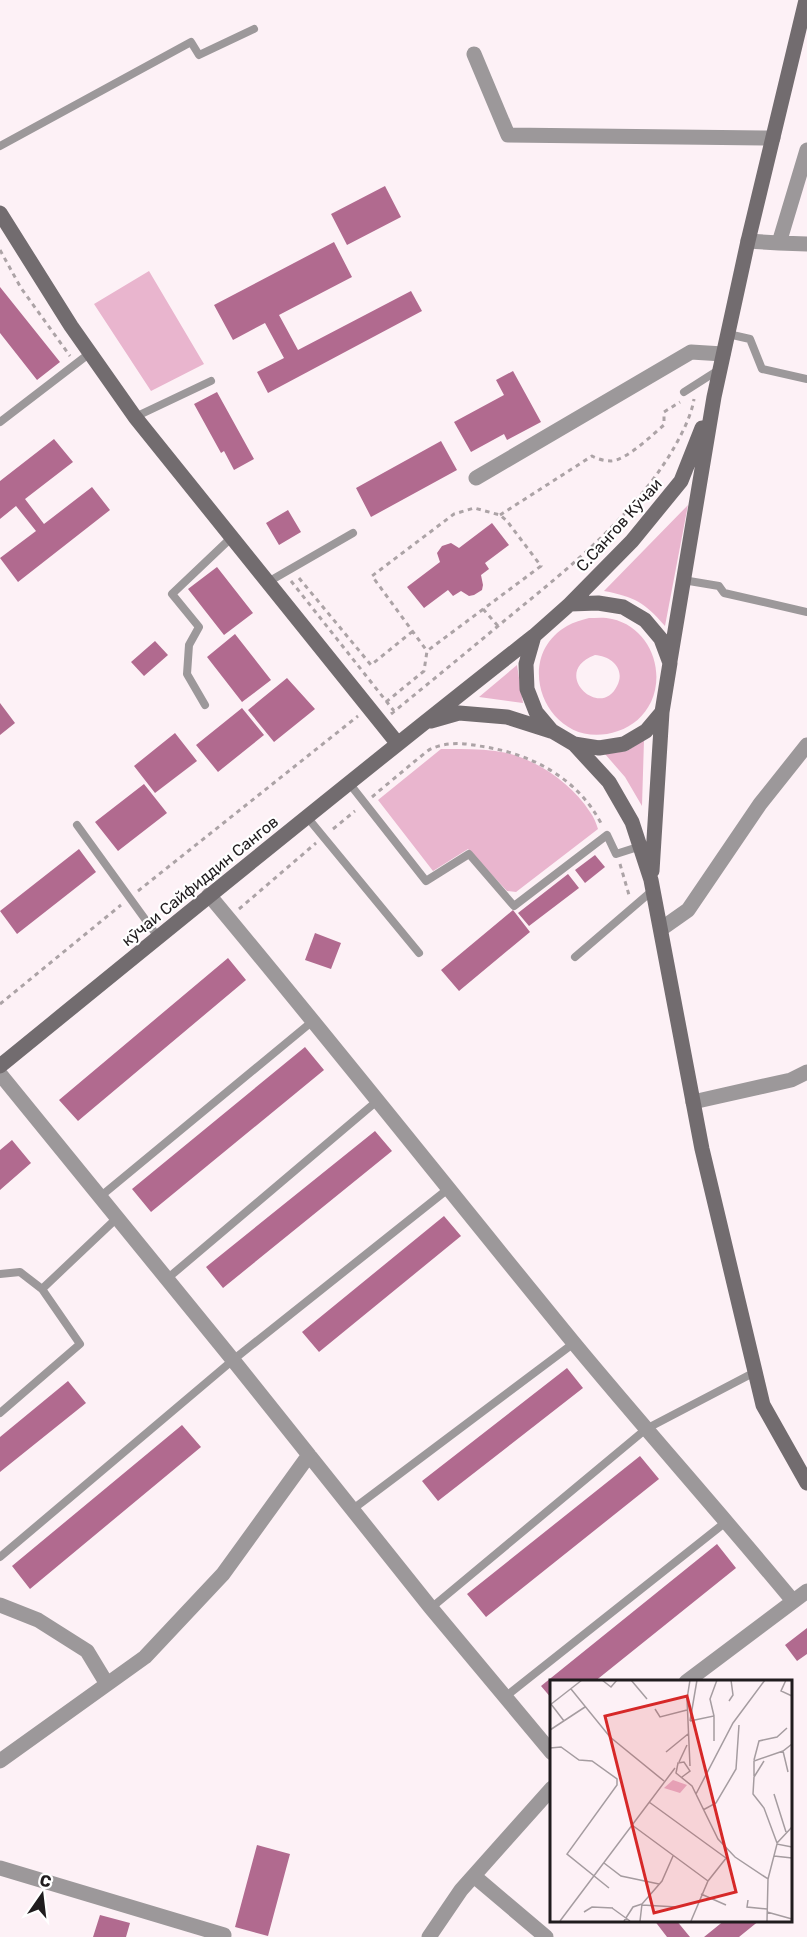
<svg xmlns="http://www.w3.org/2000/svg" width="807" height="1937" viewBox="0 0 807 1937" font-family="Rubik,sans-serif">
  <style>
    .green { fill: #e9b5ce; fill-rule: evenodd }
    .building { fill: #b16a8f }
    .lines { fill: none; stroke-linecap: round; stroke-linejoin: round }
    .path { stroke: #aca3a6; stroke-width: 3; stroke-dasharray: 4.5 4.5; stroke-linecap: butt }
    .lane { stroke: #9c989a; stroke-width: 8 }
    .street { stroke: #9c989a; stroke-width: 15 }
    .secondary { stroke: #726c6f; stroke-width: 15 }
    .labels { text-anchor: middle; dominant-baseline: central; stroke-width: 4.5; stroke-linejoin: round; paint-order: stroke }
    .street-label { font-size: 16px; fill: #201c1e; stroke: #fff }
    .inset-road { fill: none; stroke: #a59ca0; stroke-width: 1.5 }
    .view { fill: #d62828; fill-opacity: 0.15; stroke: #d62828; stroke-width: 3 }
    .inset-edge { fill: none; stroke: #201c1e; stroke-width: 3 }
  </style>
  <rect width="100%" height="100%" fill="#fdf1f6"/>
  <path class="green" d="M149 271 204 364 151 391 94 304Z
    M688 505 665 626C644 602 635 597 604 591Z
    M589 618C596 618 605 617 612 619 649 627 666 670 651 702 644 716 633 726 618 731 550 755 508 660 567 626 574 622 582 620 589 618ZM595 655C611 656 626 669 617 686 600 721 549 672 595 655Z
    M517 665 523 703 479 697Z
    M644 740 642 806 625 777 605 754 627 751Z
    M441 749C463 749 485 748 507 753 539 761 572 784 590 812 594 817 596 823 598 829L516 892 507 891 468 849 433 871 378 800Z"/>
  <path class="building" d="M385 186 401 217 347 245 331 214Z
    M334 242 352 277 279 315 298 350 411 291 422 311 268 393 257 372 284 358 265 323 233 340 214 305Z
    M0 287 60 362 37 380 0 333Z
    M513 371 541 422 507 440 504 434 471 452 454 422 504 395 496 380Z
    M217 392 254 459 234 470 224 451 221 453 194 404Z
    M54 439 73 462 25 499 44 524 92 487 110 510 18 582 0 558 36 531 16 506 0 519V481Z
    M441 441 457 470 371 517 356 488Z
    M288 510 301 532 279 545 266 523Z
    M492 523 509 545 485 563 489 569 481 575 483 585 482 590 474 595 469 596 461 591 453 596 448 590 424 608 407 587 440 562 437 553 442 546 451 543 459 548Z
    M217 567 253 613 224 635 188 589Z
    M235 634 271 680 242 702 207 657Z
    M155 641 168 655 144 676 131 662Z
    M287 678 315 709 274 742 248 710Z
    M0 703 15 723 0 735Z
    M242 708 264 735 218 772 196 745Z
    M175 733 197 761 155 793 134 766Z
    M144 784 167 813 118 851 95 822Z
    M79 849 96 872 17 934 0 911Z
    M595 855 605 867 585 883 575 870Z
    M568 874 579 888 529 926 518 913Z
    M513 910 530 932 459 991 441 970Z
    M315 933 341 943 331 969 305 960Z
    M228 958 246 980 78 1121 59 1100Z
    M305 1047 324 1070 151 1212 132 1189Z
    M375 1131 392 1151 223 1288 206 1267Z
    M12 1140 31 1163 0 1190V1150Z
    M444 1216 461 1236 319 1352 302 1332Z
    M567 1368 583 1388 438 1501 422 1481Z
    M68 1381 86 1403 0 1472V1437Z
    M182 1425 201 1447 30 1589 12 1566Z
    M640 1456 659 1479 486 1617 467 1594Z
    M717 1544 736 1568 594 1682H552V1699L541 1686Z
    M807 1628V1654L797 1661 785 1645Z
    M257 1845 290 1854 268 1936 235 1927Z
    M100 1915 130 1923 126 1937H93Z
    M654 1920H676L690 1937H667Z
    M725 1920H760L739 1937H704Z"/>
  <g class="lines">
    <path class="path" d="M0 250 21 288 70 356
      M500 515 592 456C597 459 605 461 611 461 627 460 652 435 664 425V412L680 402
      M299 578 371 665 413 631
      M291 581 394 711
      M483 609 498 626
      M386 702 424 671 427 651 541 566 507 521 500 515 474 508 454 514 372 576 427 651
      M391 714C429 683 467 652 504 621 565 571 629 521 671 453 680 437 691 418 694 399
      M372 797C386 785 401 773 415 761 421 757 427 750 433 748 448 742 464 743 479 746 531 753 578 778 602 825
      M333 829 355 811
      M620 864 629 895
      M138 891 358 716
      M239 909 316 843
      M0 1004 121 905"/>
    <path class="lane" d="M0 146 191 42 199 55 254 29
      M728 334 750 339 762 369 807 379
      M684 392 720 369
      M135 417 211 381
      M0 422 90 353
      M683 580 719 586 724 593 807 612
      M268 582 353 533
      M205 705 187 674 189 645 199 627 172 594 232 537
      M349 783 426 881 469 854 514 906 607 835 616 854 641 846
      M307 817 419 953
      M77 825 158 937
      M575 957 653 890
      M101 1196 314 1020
      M0 1274 20 1272 42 1289 118 1217
      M168 1278 377 1101
      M0 1413 80 1344 42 1289
      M353 1509 574 1343
      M0 1557 233 1360 448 1189
      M431 1608 646 1429 755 1372
      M505 1697 727 1521"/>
    <path class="street" d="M474 54 508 135 773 138
      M748 241 779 243 807 150
      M779 243 807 244
      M476 478 691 352 723 354
      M209 895C332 1042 451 1193 573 1342 645 1429 721 1514 793 1601
      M661 929 688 910 760 804 807 745
      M0 1074 233 1360 431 1608 552 1753
      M693 1102 791 1080 807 1072
      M0 1605 38 1620 87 1651 107 1684
      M686 1682 807 1591
      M0 1761 145 1657 223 1574 309 1455
      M0 1868 224 1935
      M474 1876 546 1937
      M429 1937 461 1890 552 1788"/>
    <path class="secondary" d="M0 213 71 326 135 417 398 744
      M570 604 632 541 681 481 702 428
      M670 661 714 397 748 241 806 0
      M431 721 459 713 507 717 551 731
      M574 744 599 748 624 744 646 731 662 712 670 663 661 639 645 620 623 607 598 603 570 604 534 636 526 664 527 689 536 712 552 731 574 744 609 782 632 822 651 880 702 1149 763 1405 807 1483
      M652 871 662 712
      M0 1066C177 922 354 777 534 636"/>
  </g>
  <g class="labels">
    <g class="street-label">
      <text transform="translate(619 525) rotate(-48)">С.Сангов Кӯчаи</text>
      <text transform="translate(200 881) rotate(-39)">кӯчаи Сайфиддин Сангов</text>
    </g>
  </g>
  <g transform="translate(550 1680)">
    <rect width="242" height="242" fill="#fdf1f6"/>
    <path d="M123 100 137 105 130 113 114 108Z" fill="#e9b5ce"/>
    <path class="inset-road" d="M52 0 61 7 67 0M81 0 97 19M236 0 231 11 242 16M21 9 60 57 114 101M179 21 183 15 181 0M1 24 14 41M0 25 32 0M105 29 110 37 137 30M164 36V61M140 41 164 36 160 19 167 0M140 41 147 0M0 50 35 27M0 68 11 67 29 80 42 81 67 99V105L17 174 59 208M233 71 238 92M116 72 138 54M204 80 209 61 227 57 237 48M214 81 204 97 203 114 214 128 227 163M129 82 137 65M140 86 137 19 140 0M204 96V81L233 71 242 64M132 97 140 91 134 82 128 83 126 93 142 106 168 159 185 177 218 199 217 241M146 114 183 43 215 0M224 114 236 152M99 122 176 178M153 130 166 123 186 89 189 45M82 145 158 201M227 163 242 147M224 176 242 178M54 183 71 196 109 204M218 199 227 164 242 167M151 214 176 225M198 220 197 227 217 229M92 225 127 227M62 228 80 241M34 232 42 227 63 228M217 232 242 239M10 241 125 88M74 241 83 227 92 224M90 241 92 224 112 201 123 176M141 241 158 201 177 177"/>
    <path class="view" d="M137 16 186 212 104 233 55 36Z"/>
    <rect width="242" height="242" class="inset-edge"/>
  </g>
  <g transform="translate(42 1895) rotate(14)" stroke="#ffffff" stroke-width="4.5" paint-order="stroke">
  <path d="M0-4.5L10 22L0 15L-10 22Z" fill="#201c1e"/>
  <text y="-9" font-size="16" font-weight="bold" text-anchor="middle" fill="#201c1e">С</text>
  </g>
</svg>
